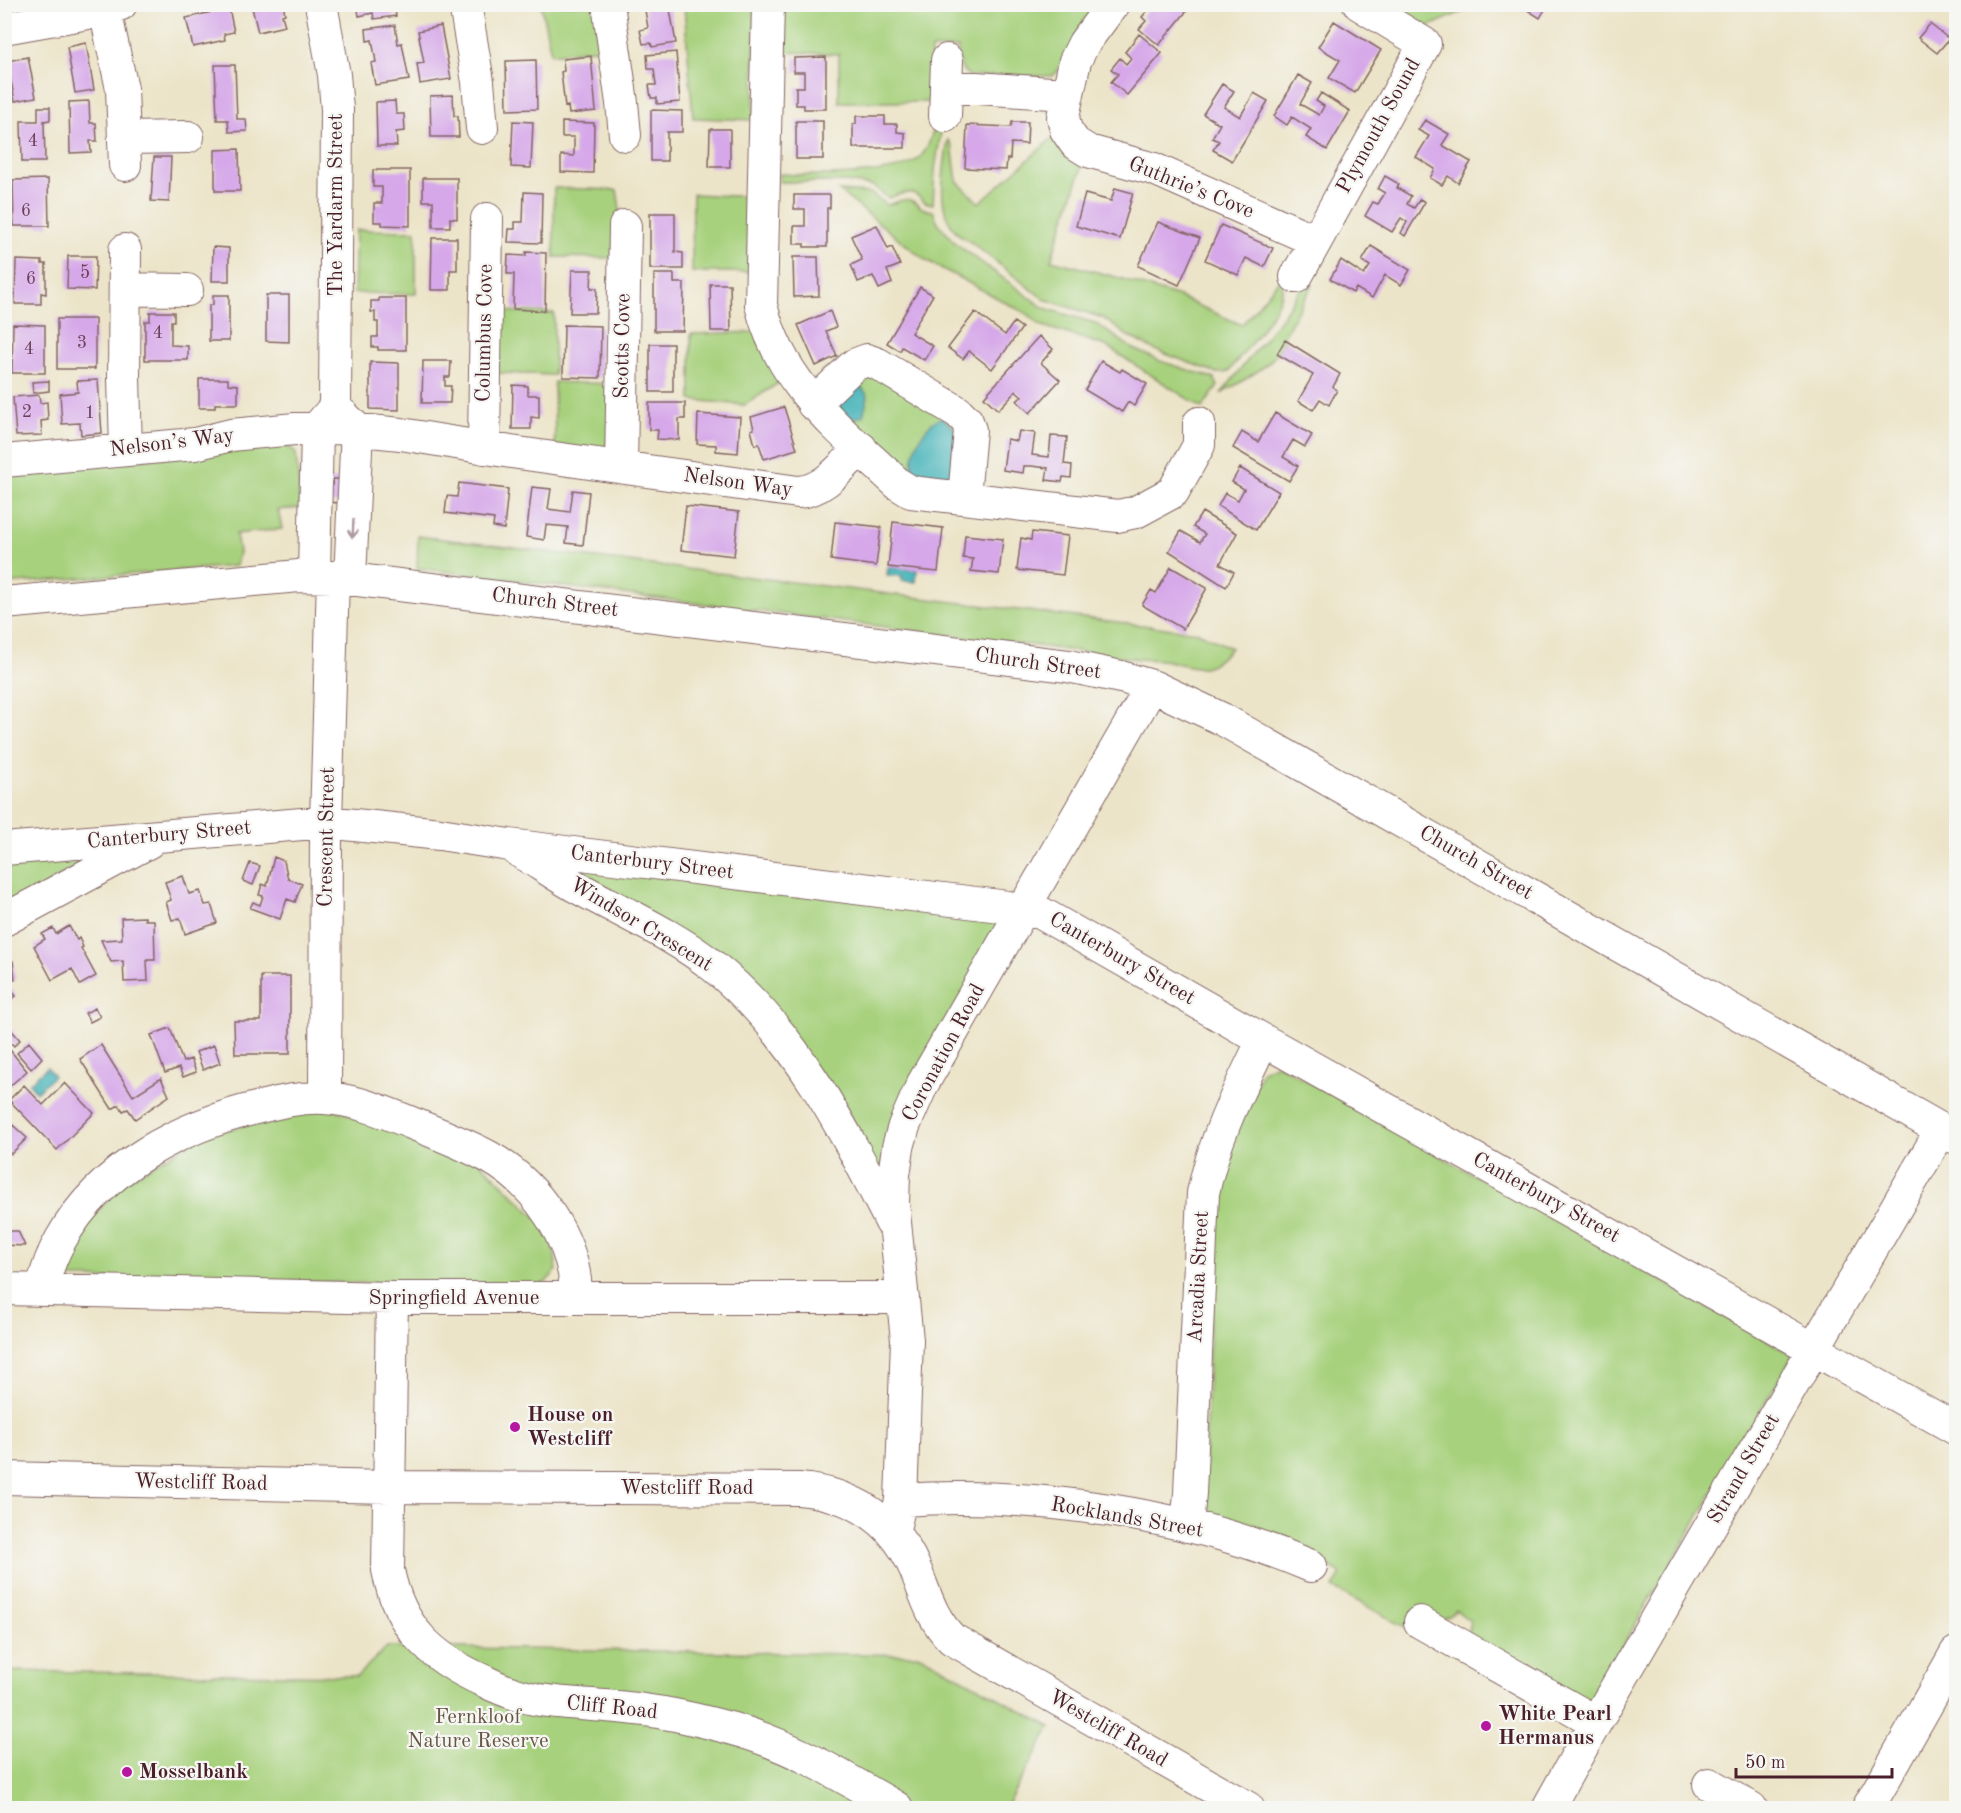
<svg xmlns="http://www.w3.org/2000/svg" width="1961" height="1813" viewBox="0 0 1961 1813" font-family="'Old Standard TT',serif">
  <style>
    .green { fill: #a7d17d; stroke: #787854; stroke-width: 1.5 }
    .water { fill: #42b2b8; stroke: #466872; stroke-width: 1.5 }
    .building { fill: #d6a8e9 }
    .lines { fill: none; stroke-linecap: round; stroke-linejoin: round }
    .minor-casing { stroke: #836462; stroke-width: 34 }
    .minor { stroke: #fff; stroke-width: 32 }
    .oneway { stroke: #ae9aa0 }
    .poi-dot { fill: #b5179e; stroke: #f6f6f2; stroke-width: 2 }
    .labels { text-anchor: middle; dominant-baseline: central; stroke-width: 4.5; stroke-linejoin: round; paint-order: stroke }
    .number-label { font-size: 18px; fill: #6d415a }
    .street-label { font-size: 21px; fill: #4a1f2b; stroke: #f6f6f2 }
    .poi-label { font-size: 21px; font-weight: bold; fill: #4a1f2b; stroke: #f6f6f2; text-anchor: start }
    .park-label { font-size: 21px; fill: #665444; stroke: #f6f6f2 }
  </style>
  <rect width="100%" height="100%" fill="#f6f6f2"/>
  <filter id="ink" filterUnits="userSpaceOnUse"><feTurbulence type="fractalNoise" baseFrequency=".0167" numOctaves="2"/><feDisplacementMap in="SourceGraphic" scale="12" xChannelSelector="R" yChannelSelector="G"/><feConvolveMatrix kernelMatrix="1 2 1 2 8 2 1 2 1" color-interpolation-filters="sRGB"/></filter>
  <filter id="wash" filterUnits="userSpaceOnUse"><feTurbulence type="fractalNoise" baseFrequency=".008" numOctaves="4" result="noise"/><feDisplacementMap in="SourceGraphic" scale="24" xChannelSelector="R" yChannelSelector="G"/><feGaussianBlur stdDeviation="1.35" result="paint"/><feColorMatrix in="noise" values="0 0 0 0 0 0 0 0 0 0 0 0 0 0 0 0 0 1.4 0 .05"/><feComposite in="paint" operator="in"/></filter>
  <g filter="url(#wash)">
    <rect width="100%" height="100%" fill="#ece4c8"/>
    <path class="green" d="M541 5H599L602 48 551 54Z
      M684 5H755L754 120 693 118Z
      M780 5H1098L1056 73 1052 76H970C959 70 958 60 958 48L931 49 933 102H839V54L782 52Z
      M1383 5H1478L1425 28Z
      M935 126 941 131 935 169 933 204C919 202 923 198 915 194 908 190 895 196 888 198L873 186 846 182H779L780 174C808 176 898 177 918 159 927 152 931 137 935 126Z
      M1056 135 1084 161 1051 260 1116 277 1179 297 1242 325 1279 280 1283 282C1283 310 1246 349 1229 371L1224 373H1217L1155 350 1128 336 1103 318 1044 299 969 241C932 223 943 173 948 140L952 145 957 181 979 203Z
      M554 188 617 190 621 216 612 258 554 257Z
      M839 191 870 193 887 205C893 203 905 198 911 200 921 205 918 209 933 211L938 223 955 243 1044 308 1095 323 1132 348 1160 361 1214 378 1218 386 1202 408 1106 346 1040 325 1029 315 924 259Z
      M693 194 753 197 750 272H692Z
      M356 230 416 231V294L354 293Z
      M1305 282 1312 286 1285 333C1283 363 1243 379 1221 394L1282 317Z
      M498 311 554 313V375L496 373Z
      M758 332 783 380 745 405 691 400V334Z
      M862 368 953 417V481L914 480 835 407 837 393Z
      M554 382 615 384 607 449 603 451 555 448Z
      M281 444 292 449 296 454 301 508 278 510 282 529 236 534 239 552 236 566 4 584 5 474Z
      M418 536 1198 632 1231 648C1209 672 1202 669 1172 662 1162 659 1150 660 1139 659L417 568Z
      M93 855 5 912V861Z
      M569 864 992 916 998 928 884 1165 876 1166 838 1102 630 902Z
      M1277 1064 1793 1355 1590 1702 1470 1637 1468 1631 1470 1621 1456 1610 1451 1615 1418 1634 1333 1588 1341 1574 1303 1551 1208 1515 1203 1505 1216 1178 1262 1071Z
      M328 1107 479 1161 551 1232 557 1270 545 1283 537 1286 70 1278 62 1268 64 1249 123 1183 203 1135Z
      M387 1647 920 1655 1051 1727 1005 1808H5V1671L357 1676Z"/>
    <path class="water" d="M856 384H859L868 396 863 416 852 419C841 415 839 406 840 396Z
      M942 418 957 431 952 474C940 483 928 480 915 476 905 462 924 420 942 418Z
      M888 567 917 570 916 582 902 581V576L887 575Z
      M47 1067 54 1076 36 1092 29 1083Z"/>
    <g id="blocks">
      <path class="building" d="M251 4H283L285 14 282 15 285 26 258 32Z
        M357 4H394L396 16 374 19 373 13 359 16Z
        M644 4H669L676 43 652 47 651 43 643 44 640 30 648 28Z
        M1153 4H1187L1190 7 1159 45 1139 29 1146 21 1142 17Z
        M1518 4H1548L1540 18Z
        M229 8 234 32 224 34 225 40 193 47 186 18Z
        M1334 21 1381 50 1355 93 1329 78 1340 60 1318 47Z
        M1930 24 1949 39 1937 53 1918 38Z
        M395 25 398 44 402 43 409 80 375 85 371 63 376 62 372 40 367 41 366 29Z
        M441 26 451 79 420 84 417 64 424 63 418 31Z
        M1139 34 1162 53 1127 95 1111 82 1118 74 1111 69 1120 58 1126 64 1131 58 1125 52Z
        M86 43 94 90 75 93 67 47Z
        M676 52 680 102 657 104V98H651L649 85H656L654 69H648L647 55Z
        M591 56 596 111 569 114 568 106 565 107 561 72 564 71 563 59Z
        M28 57 36 97 15 101 7 61Z
        M826 57V109H804V105H796V87H804V72H794V58Z
        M536 60 537 109 507 110 506 61Z
        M215 65H235L237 119H246L247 131 229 132 228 120H217Z
        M1298 75 1312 83 1300 104 1319 115 1324 106 1316 101 1321 93 1350 111 1327 150 1306 137 1311 129 1292 117 1287 125 1274 116Z
        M1222 84 1234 91 1224 107 1240 117 1254 93 1268 101 1232 161 1213 150 1219 141 1212 138 1220 124 1203 114Z
        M453 95 454 116H458L459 137H431L430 96Z
        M89 101 90 123H96L97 141H90L91 152 70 153 69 102Z
        M395 101 396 114H404L405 131 396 132 397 146H377L376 102Z
        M38 107H50V120L44 121 45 162H22L21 121H38Z
        M651 110 682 111V132H667V161H651Z
        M856 116H885V124H897V132L905 133V148H853V124H856Z
        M1425 120 1449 134 1442 145 1471 162 1458 183 1448 176 1442 185 1430 178 1435 169 1416 157 1429 136 1418 130Z
        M513 121 533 122 531 168 511 167Z
        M796 121H823V159H796Z
        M562 122 594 123 593 173 561 172V155L574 156V137H562Z
        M1012 122H1028L1027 144 1011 143 1010 159H1007L1006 170 965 168 967 125 1011 127Z
        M710 129H730V167H709Z
        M239 149 240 191H215V150Z
        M154 157H171L169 202 151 201Z
        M373 170H410V226L382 225V222H374V203H382V187H373Z
        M1385 176 1399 184 1397 188 1411 196 1407 204 1414 208 1420 199 1425 202 1405 236 1401 233 1407 222 1401 218 1392 232 1365 216 1373 202 1378 204 1385 193 1378 189Z
        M423 178H457V219L450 218V227H433V201H423Z
        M48 179 49 226H14L13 180Z
        M1115 188 1133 193 1120 239 1076 226 1085 194 1111 201Z
        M524 192 542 193 541 243 508 242 509 229H515V222H523Z
        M794 195H830V208H827V247H804V244H794V226H805V209H794Z
        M650 213H675V252L683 253V269H650Z
        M1158 222 1200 238 1179 285 1138 266Z
        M877 225 888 249 892 247 900 265 887 270 892 283 879 289 873 276 858 282 851 265 862 260 851 236Z
        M1221 225 1273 248 1264 267 1246 258 1238 275 1205 260Z
        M432 238H457V270H450V290H431Z
        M1371 246 1410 270 1401 285 1385 275 1372 298 1356 288 1353 293 1330 279 1341 260 1364 275 1370 266 1362 261Z
        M213 247 229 248V281H212Z
        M526 252 546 253 545 311 513 309 514 274H507L508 255 526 256Z
        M68 256H96L95 290 67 289Z
        M793 257H818L819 296 794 297Z
        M16 260 42 261V264H46V294L41 293V304H15Z
        M572 270H592L591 288H597L596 313H570Z
        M654 274H674V283H684L683 331H654Z
        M710 284H730L731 331H711Z
        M920 287 933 295 911 333 933 346 924 360 902 347 900 351 887 343Z
        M213 295H229V341H209V305H213Z
        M266 295H289V342L266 341Z
        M379 298H406V350H378V347H372V337H378V322H375V312H371V301H379Z
        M830 311 836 327 826 331 837 356 816 366 798 325Z
        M150 312H174V321H171V345L188 346V360H145V321H150Z
        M975 312 1005 335 1014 322 1022 328 992 369 969 351 963 359 948 348Z
        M57 319H95V369H57Z
        M13 324 45 325V373H12Z
        M564 325 601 326 600 378 563 377Z
        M1039 336 1053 349 1041 363 1060 380 1030 413 1017 401 1022 396 1016 391 998 410 984 397Z
        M1285 340 1340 374 1333 387 1337 390 1329 405 1320 399 1313 410 1298 401 1313 375 1277 354Z
        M650 344H673V392H650Z
        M423 361H451L450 377H445V386H451L450 403H422Z
        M1101 361 1120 372 1122 369 1147 384 1134 406 1128 402 1122 412 1085 390Z
        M370 362 399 363V410L370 409Z
        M199 379H228V384L238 385V404H215V408H199Z
        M98 380 102 433 81 435 80 423 62 424 60 394 78 392 77 381Z
        M49 381V391L33 393 32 382Z
        M513 385 528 386V395H539V418L531 417V429H512Z
        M39 395 40 403 47 402 48 420 41 421 42 435 16 436 13 397Z
        M649 403H685V419H679V440L657 439 658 430H649Z
        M784 407 797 449 764 459 759 444 755 445 751 430 754 429 751 417Z
        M1275 413 1312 435 1305 447 1293 440 1283 457 1298 466 1289 481 1233 448 1242 432 1258 442Z
        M698 414 740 417 738 453 716 451V445L697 444Z
        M1019 431 1035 433 1032 455 1049 457 1051 436 1067 437 1064 464 1072 465 1071 478 1063 477 1062 482 1046 480 1048 468 1031 466H1024L1023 473 1003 470 1007 439 1017 441Z
        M1240 468 1279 492 1256 530 1218 506 1225 493 1238 500 1244 489 1232 482Z
        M327 479H341L340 501 337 503 330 502Z
        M459 483 508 489 504 529 493 527 494 519 445 513 447 496 457 497Z
        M532 487 551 489 548 509 570 512 573 490 589 492 583 545 566 543 568 527 546 525 544 540 526 537Z
        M686 506 739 512 734 556 681 550Z
        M1202 512 1237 533 1220 564 1234 572 1226 587 1169 551 1181 531 1200 542 1205 534 1193 527Z
        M835 522 881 527 876 566 831 560Z
        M893 522 943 528 938 572 888 567Z
        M1032 532 1068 536 1063 575 1017 570 1021 538 1031 540Z
        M965 535 1003 539 999 574 971 571 973 559 963 558Z
        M1171 567 1207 588 1183 629 1142 605 1151 590 1156 593Z
        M274 857 284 861 288 879 302 884 295 902 287 899 280 919 250 908 253 902 260 905 263 896 259 895 262 884 267 886Z
        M250 863 260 866 253 885 243 881Z
        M183 876 189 894 200 891 205 905 211 904 217 923 185 934 180 918 172 920 166 902 171 900 165 882Z
        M145 917V920H154L155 960H147L148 981 124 982 123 961 111 962 101 940 122 939 121 918Z
        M69 926 77 940 79 938 83 947 81 948 96 976 80 985 72 969 52 980 34 946 45 939 42 934 53 928 56 934Z
        M13 961 15 980 6 982 16 996 4 1005V962Z
        M261 976H290V1054H235L234 1021H261Z
        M95 1008 100 1017 90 1022 85 1013Z
        M7 1025 20 1040 14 1046 4 1036V1028Z
        M170 1028 183 1062 191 1059 196 1072 183 1077 179 1068 165 1073 151 1035Z
        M29 1042 42 1058 31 1069 17 1053Z
        M101 1045 133 1096 161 1078 169 1096 135 1119 128 1109 123 1111 119 1105 112 1109 80 1059Z
        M214 1045 220 1063 203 1070 196 1052Z
        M10 1050 27 1071 4 1091V1053Z
        M65 1083 94 1113 57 1150 9 1100 24 1085 43 1105Z
        M4 1117 27 1138 11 1154 4 1148Z
        M4 1231H18L25 1246 4 1245Z"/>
    </g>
  </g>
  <g filter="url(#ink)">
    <use href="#blocks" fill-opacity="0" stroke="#836462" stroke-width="1.5"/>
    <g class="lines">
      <defs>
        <path id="minor" d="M465 4 478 82 482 128
          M608 4 622 103 625 135
          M768 4 761 305C781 386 841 430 898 484L911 492 1118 516 1136 512 1173 492 1199 445V423
          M1113 4 1084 43 1075 61 1063 117 1066 130 1075 143 1088 151 1154 169 1316 241
          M105 10 122 89 125 165
          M4 28 105 10 121 4
          M946 86 1067 94
          M945 116 947 60
          M124 138 188 137
          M125 250 124 378 126 450
          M1296 277 1425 44 1359 4
          M125 289 187 290
          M813 404 854 365 867 360 878 364 958 412 967 421 970 430 964 497
          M342 414 357 429 350 578
          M484 448 487 219
          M4 461 195 444 231 435 295 429 340 428 401 434 511 452 798 492C824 491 842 466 861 448
          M621 467 625 226
          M314 576 317 428 335 407 337 109 334 75 321 4
          M4 603 299 576 333 577 1068 666 1121 677 1152 686 1222 719 1956 1138
          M4 849 326 822 440 834 509 845 1008 907 1041 913 1263 1040 1956 1429
          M517 850C537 862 556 875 575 886 621 912 671 933 713 966 795 1032 844 1129 891 1222
          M4 920 149 842
          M325 1098 326 822 333 577
          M4 1289 392 1298H903
          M43 1290C45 1272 52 1255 61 1239 102 1166 181 1126 260 1107 280 1102 301 1097 323 1098 354 1099 385 1112 414 1124 439 1134 465 1144 489 1157 537 1184 577 1242 576 1298
          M392 1298 388 1570C399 1628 432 1658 484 1681 502 1690 521 1697 540 1700 575 1705 610 1705 644 1710 675 1714 704 1721 733 1729 792 1745 845 1778 897 1808
          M4 1478 389 1487 799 1489C853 1494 895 1519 916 1571 926 1596 932 1619 952 1639L1248 1808
          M901 1500C1033 1491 1189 1514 1311 1566
          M1187 1526 1190 1493 1203 1193C1215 1136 1238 1092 1263 1040
          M893 1533 901 1500 907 1340 893 1203 894 1175 898 1147 904 1126 922 1085 1152 686
          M1420 1622 1596 1722
          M1709 1784 1751 1808
          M1548 1808 1596 1722 1942 1129
          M1868 1808 1956 1653"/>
      </defs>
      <use href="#minor" class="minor-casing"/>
      <use href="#minor" class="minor"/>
    </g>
    <defs><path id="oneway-shaft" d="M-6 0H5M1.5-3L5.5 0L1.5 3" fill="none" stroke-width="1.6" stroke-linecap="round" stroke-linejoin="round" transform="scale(1.5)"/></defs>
    <use class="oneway" href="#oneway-shaft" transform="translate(353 529) rotate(93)"/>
  </g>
  <g class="poi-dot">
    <circle cx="515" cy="1427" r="6"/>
    <circle cx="1486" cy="1726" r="6"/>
    <circle cx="127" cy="1772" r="6"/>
  </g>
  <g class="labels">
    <g class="number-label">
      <text x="33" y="141">4</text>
      <text x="26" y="211">6</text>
      <text x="85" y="273">5</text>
      <text x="31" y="279">6</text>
      <text x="158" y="333">4</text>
      <text x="82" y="343">3</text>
      <text x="29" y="349">4</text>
      <text x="27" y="412">2</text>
      <text x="90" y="413">1</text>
    </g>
    <g class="street-label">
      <text transform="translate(1379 126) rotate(-61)">Plymouth Sound</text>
      <text transform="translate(1191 188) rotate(22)">Guthrie’s Cove</text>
      <text transform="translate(336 205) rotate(-90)">The Yardarm Street</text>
      <text transform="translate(485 333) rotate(-89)">Columbus Cove</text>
      <text transform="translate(623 346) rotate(-89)">Scotts Cove</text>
      <text transform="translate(172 443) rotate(-7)">Nelson’s Way</text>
      <text transform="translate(738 483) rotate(8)">Nelson Way</text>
      <text transform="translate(555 603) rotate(7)">Church Street</text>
      <text transform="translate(1038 664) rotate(8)">Church Street</text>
      <text transform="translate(169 835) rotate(-5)">Canterbury Street</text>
      <text transform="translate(327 837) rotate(-89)">Crescent Street</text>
      <text transform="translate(652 863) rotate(7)">Canterbury Street</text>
      <text transform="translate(1476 863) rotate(30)">Church Street</text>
      <text transform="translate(641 925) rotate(31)">Windsor Crescent</text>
      <text transform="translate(1122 959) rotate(30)">Canterbury Street</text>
      <text transform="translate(944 1053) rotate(-62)">Coronation Road</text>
      <text transform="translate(1546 1198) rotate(29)">Canterbury Street</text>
      <text transform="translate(1199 1277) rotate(-87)">Arcadia Street</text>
      <text x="454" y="1298">Springfield Avenue</text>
      <text transform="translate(1744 1469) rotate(-60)">Strand Street</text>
      <text transform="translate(201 1483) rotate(1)">Westcliff Road</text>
      <text x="687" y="1488">Westcliff Road</text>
      <text transform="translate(1127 1518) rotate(10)">Rocklands Street</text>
      <text transform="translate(612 1708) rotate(6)">Cliff Road</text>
      <text transform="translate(1108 1729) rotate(30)">Westcliff Road</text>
    </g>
    <g class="poi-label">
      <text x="527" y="1415">House on<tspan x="527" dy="24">Westcliff</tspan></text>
      <text x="1498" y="1714">White Pearl<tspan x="1498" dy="24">Hermanus</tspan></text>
      <text x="139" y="1772">Mosselbank</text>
    </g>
    <g class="park-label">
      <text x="478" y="1717">Fernkloof<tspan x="478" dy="24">Nature Reserve</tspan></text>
    </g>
  </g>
  <rect width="1961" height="1813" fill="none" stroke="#f6f6f2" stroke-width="24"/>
  <path d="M1736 1768v9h156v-9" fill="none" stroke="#4a1f2b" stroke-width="3"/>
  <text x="1745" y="1768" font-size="18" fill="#4a1f2b" stroke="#f6f6f2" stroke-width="4.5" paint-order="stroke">50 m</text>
</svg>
